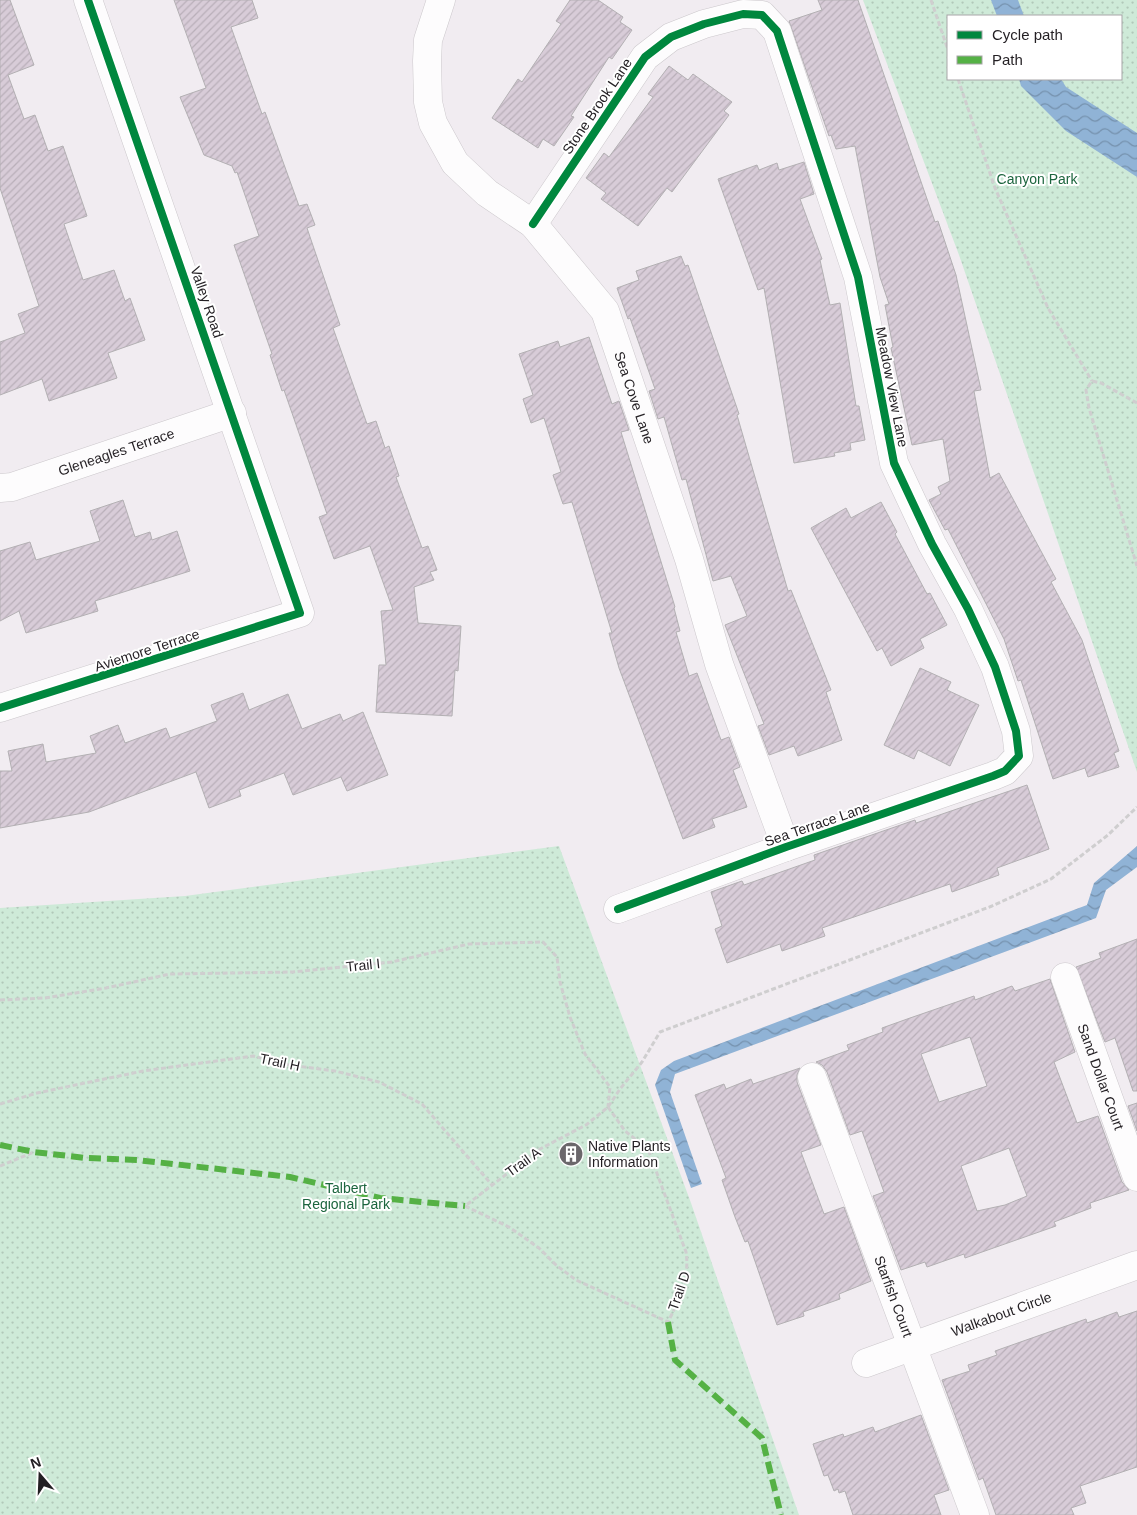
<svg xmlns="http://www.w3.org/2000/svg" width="1137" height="1515" viewBox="0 0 1137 1515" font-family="Arial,sans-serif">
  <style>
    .grass { fill: url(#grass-dots); fill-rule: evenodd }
    .water { fill: url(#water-waves) }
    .building { fill: url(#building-hatch); stroke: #b3b0b3; fill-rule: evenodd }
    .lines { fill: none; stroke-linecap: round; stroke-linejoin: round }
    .minor-casing { stroke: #ccc8cc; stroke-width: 29 }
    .path { stroke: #cfcecf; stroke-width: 3; stroke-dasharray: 5 2.5; stroke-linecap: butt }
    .minor { stroke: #fdfcfd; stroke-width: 28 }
    .quiet { stroke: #55b145; stroke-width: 6; stroke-dasharray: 12 6; stroke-linecap: butt }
    .cycleway-casing { stroke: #fff; stroke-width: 11 }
    .cycleway { stroke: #00873e; stroke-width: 8 }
    .labels { text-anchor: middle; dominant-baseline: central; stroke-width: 4; stroke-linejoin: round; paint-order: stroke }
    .street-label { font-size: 14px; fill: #231f23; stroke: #fff }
    .park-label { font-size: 14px; fill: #1c653e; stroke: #fff }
    .poi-label { font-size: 14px; fill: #231f23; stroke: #fff; text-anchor: start }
  </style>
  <defs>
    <pattern id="grass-dots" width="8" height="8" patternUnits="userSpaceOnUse" patternTransform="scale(1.25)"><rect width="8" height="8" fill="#ceead8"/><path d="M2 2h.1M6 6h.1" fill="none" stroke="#b1c8b9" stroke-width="1.8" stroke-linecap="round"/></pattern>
    <pattern id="water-waves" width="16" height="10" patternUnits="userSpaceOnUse" patternTransform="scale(1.25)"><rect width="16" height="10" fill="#90b3d6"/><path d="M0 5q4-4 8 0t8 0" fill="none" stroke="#7591ad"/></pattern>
    <pattern id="building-hatch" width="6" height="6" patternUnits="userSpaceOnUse" patternTransform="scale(1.25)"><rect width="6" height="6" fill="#d8ccd8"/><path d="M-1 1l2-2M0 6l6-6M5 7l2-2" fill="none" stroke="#b9afb9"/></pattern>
  </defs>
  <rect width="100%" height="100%" fill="#f1ecf1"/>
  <path class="grass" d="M863 0H1137V772L959 255ZM948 16H1121V79H948Z
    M559 846 691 1203 799 1515H0V908L185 896Z"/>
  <path class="water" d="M991 0H1018L1024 16H997Z
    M1019 79H1061L1066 87 1137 133V177L1066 131 1021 86Z
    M1137 846V867L1106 890 1096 918 675 1074 670 1092 702 1184 691 1188 655 1085 661 1070 674 1061 1087 905 1094 883Z"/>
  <path class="building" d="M0 0H10L34 65 8 75 24 119 35 115 48 151 63 146 87 216 64 224 83 280 114 270 125 301 130 298 145 340 108 353 117 378 49 401 42 379 0 395V342L25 333 18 314 39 306 0 188Z
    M174 0H252L258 18 231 27 262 114 265 112 299 206 307 204 315 225 307 228 340 325 333 328 367 424 376 421 385 448 389 446 399 476 396 477 422 548 428 546 437 570 430 572 434 580 414 587 418 623 461 626 458 671 455 670 452 716 376 712 379 665H386L381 611 393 610 370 546 334 559 319 517 327 514 284 390 282 391 270 355 272 354 234 245 259 236 237 172 235 173 232 166 204 155 180 97 206 88Z
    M570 0H598L623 17 620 22 632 30 612 59 609 57 571 116 574 117 554 146 543 139 538 148 492 118 518 79 522 82 561 24 556 21Z
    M818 0H858L935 222 938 221 956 275 981 390 974 391 990 478 999 473 1056 579 1051 582 1082 640 1119 751 1114 753 1119 767 1088 777 1085 768 1053 779 1021 680 1018 681 1004 639 948 529 945 530 929 500 941 494 938 487 950 481 943 439 912 445 891 348 893 347 885 305 889 304 880 277 855 146 836 149 831 135 829 136 789 21 822 10Z
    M669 66 688 80 693 74 732 102 724 111 729 115 672 192 667 188 638 226 601 199 606 193 586 178 604 153 609 157 653 97 648 94Z
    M804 162 814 194 800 199 822 259 820 260 830 305 840 303 856 406H859L865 440 850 443 851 450 834 453 835 456 794 463 764 288 758 290 718 179 757 165 759 170 777 163 779 170Z
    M681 256 685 266 688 265 739 414 737 415 788 591 791 590 831 690 826 692 842 740 798 756 794 746 769 755 758 726 764 724 725 625 747 616 731 576 713 581 686 479 682 480 664 417 658 419 649 391 655 389 630 318 628 319 617 288 639 280 636 271Z
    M589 337 612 404 619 401 629 430 621 432 675 607 674 608 680 631 676 632 689 676 697 673 721 740 729 737 740 767 733 770 747 807 712 819 715 827 683 839 619 668 609 633H612L572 502 563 504 553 475 561 472 544 418 531 423 523 399 533 395 519 354 558 341 560 347Z
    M123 500 135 537 150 532 152 540 177 531 190 571 95 601 98 611 26 633 19 611 0 621V551L30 542 36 560 100 541 90 511Z
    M881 502 897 532 895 534 927 594 930 593 947 625 920 639 924 648 891 666 882 648 877 651 811 528 846 508 851 518Z
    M920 668 951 682 947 690 979 705 950 766 918 750 914 759 884 745Z
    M243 693 249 710 288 694 302 729 340 714 343 721 363 712 388 775 347 791 341 777 293 795 284 773 239 790 241 796 209 808 196 772 89 812 0 828V771H12L8 751 43 744 46 762 96 753 90 736 118 725 125 743 166 728 170 738 217 721 211 705Z
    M1027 785 1049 849 997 868 999 875 952 892 950 884 822 928 825 936 782 951 780 944 727 963 715 929 722 926 711 892 742 881 744 885 815 860 814 855 915 820 916 823Z
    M1137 939V1091H1133L1115 1038 1105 1042 1076 967 1101 958 1099 953Z
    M1050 979 1075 1052 1054 1062 1077 1123 1098 1116 1122 1182 1129 1190 1090 1203 1091 1208 1054 1222 1056 1226 965 1258 964 1254 927 1267 925 1262 901 1270 873 1196 884 1192 862 1131 850 1135 827 1072 822 1065 816 1062 849 1050 847 1045 883 1032 882 1028 910 1018 974 996 975 1000 1012 986 1015 991ZM970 1037 987 1086 939 1102 921 1054ZM1009 1148 1027 1196 1005 1205 977 1211 961 1166Z
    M800 1068 797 1075V1082L821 1145 801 1152 824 1214 844 1207 871 1281 839 1294 840 1299 803 1312 804 1316 777 1325 748 1241 745 1242 735 1217 722 1180 726 1178 695 1095 724 1084 726 1089 751 1079 753 1084Z
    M1137 1103V1131L1128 1106Z
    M1137 1311V1467L1080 1486 1086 1503 1071 1508 1074 1515H996L983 1478 979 1480 942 1380 970 1371 968 1365 997 1355 995 1351 1086 1319 1087 1323 1117 1312 1119 1317Z
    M921 1415 949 1490 934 1495 941 1515H853L845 1491 839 1493 838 1489 834 1491 828 1475 824 1476 813 1444 843 1434 844 1437 873 1427 875 1432Z"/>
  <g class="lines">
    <defs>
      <g id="minor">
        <path id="s1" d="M441 0 428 40 427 61 428 102 433 123 455 163 487 193 533 224 605 311 689 559 719 664 786 847"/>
        <path d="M533 224 645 57 671 37 704 24 743 14 762 15 777 31 858 277 894 463 932 544 968 609 995 667 1016 731 1019 756 1005 771 993 776 786 847 618 909"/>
        <path id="s2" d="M0 488 12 487 232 413"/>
        <path d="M0 708 300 613 88 0"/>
        <path id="s3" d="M1065 977 1137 1177"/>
        <path id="s4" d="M812 1077 975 1515"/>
        <path id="s5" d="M866 1363 1137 1265"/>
      </g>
    </defs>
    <use href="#minor" class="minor-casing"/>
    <path class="path" d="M931 0 948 50
      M958 79 995 188 1048 308 1092 381
      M1137 403 1101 383 1092 381 1086 390 1089 408 1137 566
      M0 1000 45 998 106 988 170 974 293 972 392 962 469 944 543 942 557 957 560 982 570 1017 585 1054 610 1087 608 1107
      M0 1104 37 1093 143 1071 253 1056 289 1065 335 1071 379 1082 422 1104 492 1185
      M608 1107 625 1131 648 1149 686 1252C690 1278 679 1300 668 1322L576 1280 556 1265 539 1248 509 1227 465 1206 538 1150 586 1125 608 1107 620 1089 642 1062 660 1032 992 906 1051 879 1108 835 1137 807
      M0 1166 34 1152"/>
    <use href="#minor" class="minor"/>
    <path class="quiet" d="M0 1145 34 1152 86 1158 137 1160 290 1177 380 1198 465 1206
      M668 1322 675 1360 762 1438 781 1515"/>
    <defs>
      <path id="cycleway" d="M533 224 645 57 671 37 704 24 743 14 762 15 777 31 858 277 894 463 932 544 968 609 995 667 1016 731 1019 756 1005 771 993 776 786 847 618 909
        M0 708 300 613 88 0"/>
    </defs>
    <use href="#cycleway" class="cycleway-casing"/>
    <use href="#cycleway" class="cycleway"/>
  </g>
  <defs>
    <symbol id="building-disc" viewBox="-11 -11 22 22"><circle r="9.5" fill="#6b676b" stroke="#fff"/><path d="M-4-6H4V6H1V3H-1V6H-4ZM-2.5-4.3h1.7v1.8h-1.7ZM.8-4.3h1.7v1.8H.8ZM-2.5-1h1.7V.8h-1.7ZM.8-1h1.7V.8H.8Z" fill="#fff"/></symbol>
  </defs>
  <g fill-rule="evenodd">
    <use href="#building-disc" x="557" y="1140" width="28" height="28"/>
  </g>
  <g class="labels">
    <g class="street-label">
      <text transform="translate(597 106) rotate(-56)">Stone Brook Lane</text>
      <text transform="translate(207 302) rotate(71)">Valley Road</text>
      <text transform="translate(892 387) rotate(79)">Meadow View Lane</text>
      <text stroke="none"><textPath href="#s1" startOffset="475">Sea Cove Lane</textPath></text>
      <text stroke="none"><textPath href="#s2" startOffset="122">Gleneagles Terrace</textPath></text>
      <text transform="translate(147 650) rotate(-18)">Aviemore Terrace</text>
      <text transform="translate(817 824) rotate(-19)">Sea Terrace Lane</text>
      <text transform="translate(363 965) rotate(-6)">Trail I</text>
      <text transform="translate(280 1062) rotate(12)">Trail H</text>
      <text stroke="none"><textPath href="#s3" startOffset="106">Sand Dollar Court</textPath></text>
      <text transform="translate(523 1162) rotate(-36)">Trail A</text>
      <text transform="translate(679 1291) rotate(-71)">Trail D</text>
      <text stroke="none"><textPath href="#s4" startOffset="234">Starfish Court</textPath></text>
      <text stroke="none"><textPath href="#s5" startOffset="144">Walkabout Circle</textPath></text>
    </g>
    <g class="park-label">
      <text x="1037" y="179">Canyon Park</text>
      <text x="346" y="1188">Talbert<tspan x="346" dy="16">Regional Park</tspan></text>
    </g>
    <g class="poi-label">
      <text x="588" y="1146">Native Plants<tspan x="588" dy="16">Information</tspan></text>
    </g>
  </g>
  <rect x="947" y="15" width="175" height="65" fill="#ffffff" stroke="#a7a5a7"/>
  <rect x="957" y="31" width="25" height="8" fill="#00873e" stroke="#a7a5a7"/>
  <text x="992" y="40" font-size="15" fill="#231f23">Cycle path</text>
  <rect x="957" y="56" width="25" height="8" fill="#55b145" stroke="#a7a5a7"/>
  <text x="992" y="65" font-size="15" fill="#231f23">Path</text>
  <g transform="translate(40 1475) rotate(341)" stroke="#ffffff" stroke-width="4" paint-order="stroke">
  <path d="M0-4L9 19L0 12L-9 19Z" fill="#231f23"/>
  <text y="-8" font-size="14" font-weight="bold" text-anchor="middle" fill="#231f23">N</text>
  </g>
</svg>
